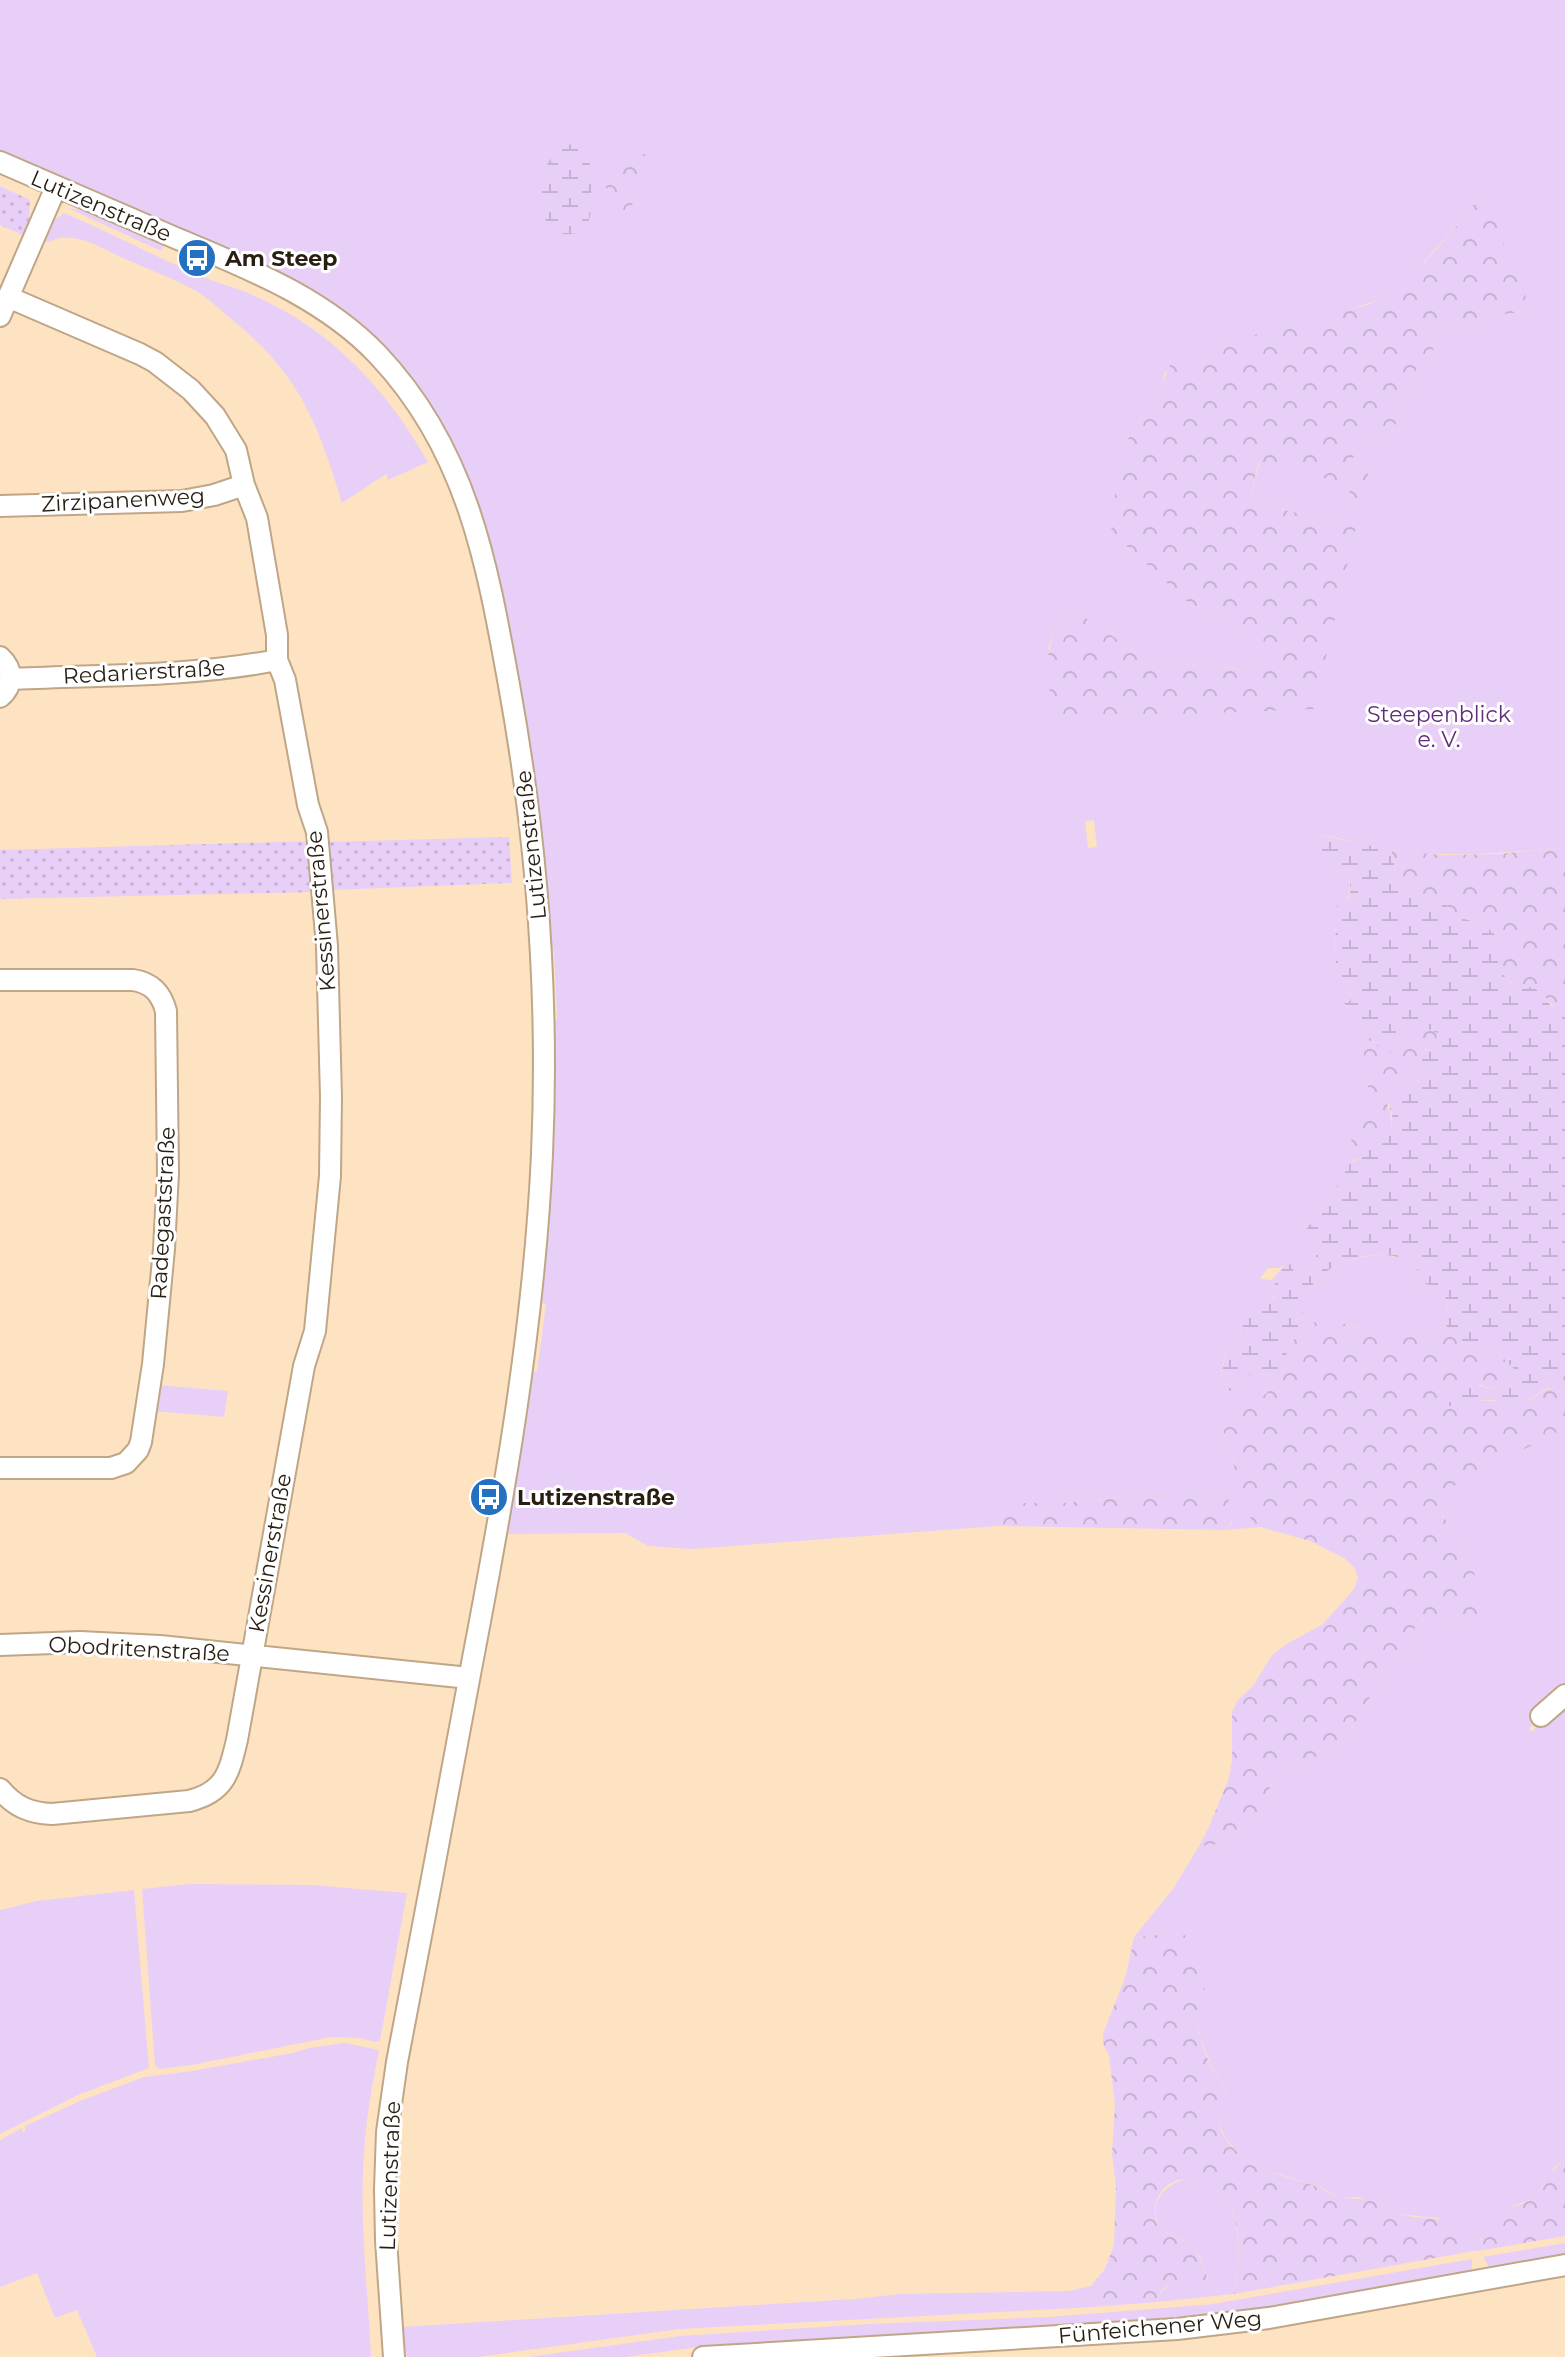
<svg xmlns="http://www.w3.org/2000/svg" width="1565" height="2357" viewBox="0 0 1565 2357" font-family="Montserrat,sans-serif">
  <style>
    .green { fill: #e8cff7; fill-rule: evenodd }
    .forest { fill: url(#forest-crowns) }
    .wetland { fill: url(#wetland-marsh) }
    .park { fill: url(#park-dots) }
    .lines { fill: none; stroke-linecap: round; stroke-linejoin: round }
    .minor-casing { stroke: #bfa687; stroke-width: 24 }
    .minor { stroke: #fff; stroke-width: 20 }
    .labels { text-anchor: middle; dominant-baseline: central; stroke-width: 6; stroke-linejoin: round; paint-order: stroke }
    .street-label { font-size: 22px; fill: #281e12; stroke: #fff }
    .poi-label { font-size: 22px; font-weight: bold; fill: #281e12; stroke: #fff; text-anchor: start }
    .park-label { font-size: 22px; fill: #612c7c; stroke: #fff }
  </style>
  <defs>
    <pattern id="forest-crowns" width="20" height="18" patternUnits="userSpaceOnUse" patternTransform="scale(2)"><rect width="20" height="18" fill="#e8cff7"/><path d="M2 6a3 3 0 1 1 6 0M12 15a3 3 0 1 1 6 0" fill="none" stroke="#c7b1d3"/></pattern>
    <pattern id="wetland-marsh" width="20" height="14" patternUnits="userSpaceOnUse" patternTransform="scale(2)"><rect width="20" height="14" fill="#e8cff7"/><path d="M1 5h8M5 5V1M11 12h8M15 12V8" fill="none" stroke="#c7b1d3"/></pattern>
    <pattern id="park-dots" width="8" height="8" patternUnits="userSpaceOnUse" patternTransform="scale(2)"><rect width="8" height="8" fill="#e8cff7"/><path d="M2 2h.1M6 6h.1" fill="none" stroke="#c7b1d3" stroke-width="1.8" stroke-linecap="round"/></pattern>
  </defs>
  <rect width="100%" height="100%" fill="#fee3c2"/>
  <path class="green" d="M0 0H1565V847C1507 853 1450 858 1392 850 1367 846 1343 838 1319 835L1323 854 1332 858 1334 867 1348 876C1353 898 1346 901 1330 915H1335L1336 964 1339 965 1344 984 1352 994 1350 1001 1345 1004C1357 1014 1364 1026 1370 1041L1363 1047C1375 1090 1367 1115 1345 1153L1347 1159 1354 1160 1330 1199 1306 1231 1316 1250V1259L1308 1279 1302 1282 1297 1281 1285 1264 1280 1268H1268L1260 1279 1272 1280 1277 1286 1278 1293 1240 1333V1343L1234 1348 1227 1350C1223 1364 1219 1376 1222 1390L1227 1392C1235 1388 1237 1382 1243 1378 1253 1371 1267 1373 1276 1380 1268 1392 1258 1406 1244 1412 1235 1417 1228 1417 1220 1423 1223 1431 1227 1440 1230 1448 1237 1471 1241 1512 1260 1527L1227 1530 1232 1523 1221 1489 1201 1493 1145 1495 1063 1503H1003L998 1515V1526L692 1549 648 1546 625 1533 505 1534 530 1372H537L546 1304 539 1302 552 1160V1030L557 1018 554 952 550 941 503 603 486 529 471 486 449 436 418 385 384 348 331 303 270 269 0 153ZM1475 203 1485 204 1504 275 1526 312 1493 315 1435 331 1432 365H1418L1390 439 1359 433 1260 461 1249 502 1342 523 1358 457 1314 708 1085 718 1086 727 1048 648 1057 625 1084 617 1144 658 1210 668 1258 669 1268 664V643L1190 604 1126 442C1140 420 1161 398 1165 372L1384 298 1406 282 1469 212ZM1094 820 1097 847 1088 848 1085 821Z
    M68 208 92 211 165 243 161 251Z
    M64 213C111 233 156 257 203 277 220 284 238 288 255 296 332 330 387 390 428 462L388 480 386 474 342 503C318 422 298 372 230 318 219 309 208 298 196 291 173 278 147 269 123 258 101 248 72 229 49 242L45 241 54 221Z
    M1378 1255 1405 1258 1415 1263 1421 1282C1449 1292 1450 1298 1446 1326 1428 1332 1406 1342 1387 1339 1373 1336 1360 1327 1346 1324 1335 1322 1319 1326 1309 1322 1285 1311 1319 1275 1331 1268 1345 1259 1362 1257 1378 1255Z
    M157 1385 228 1391 224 1417 154 1411Z
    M1565 1428V1691L1536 1713 1529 1730 1533 1731 1543 1719 1565 1700V2159L1554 2167 1549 2181 1536 2197 1502 2211 1480 2238 1483 2250 1474 2251 1471 2243 1438 2218 1397 2214 1381 2203 1356 2197 1339 2198 1322 2188 1255 2166 1238 2153 1225 2137 1218 2121 1220 2108 1226 2093 1224 2085 1211 2065 1201 2039 1196 2014 1198 1995 1181 1933 1134 1937 1173 1889 1199 1846 1228 1843 1236 1830 1259 1819 1270 1787 1278 1774 1342 1745 1380 1680 1408 1655 1415 1627 1425 1619 1472 1621 1474 1572 1438 1505V1493Z
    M190 1884 311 1885 407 1893 380 2041 375 2042 360 2038 331 2037 192 2065 159 2069 155 2065 142 1889Z
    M134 1890 149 2068 78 2095 0 2134V1910L37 1901Z
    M345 2043 379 2050C372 2084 366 2119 364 2154 359 2221 368 2290 371 2357H97L77 2310 55 2318 37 2273 0 2287V2140L22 2128 23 2133 25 2131V2126L80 2101 144 2077 192 2071 293 2053 309 2048Z
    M1192 2178C1202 2180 1214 2182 1221 2190 1237 2206 1240 2247 1238 2269 1237 2278 1234 2284 1234 2294L1157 2302C1162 2279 1189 2280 1208 2277 1203 2269 1201 2257 1197 2251 1190 2241 1171 2236 1160 2230 1147 2203 1164 2182 1192 2178Z
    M1565 2243V2255L1490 2268 1483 2257Z
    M1472 2259V2272L1269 2308 1174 2321 706 2346 625 2357H529L680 2336 869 2324 1049 2317 1213 2304Z
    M1091 2286 1089 2297 1093 2307 679 2329 478 2357H407L401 2327 855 2299 900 2294 1069 2291Z"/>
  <path class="forest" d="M645 154H651L627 219C619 213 616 205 611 197 590 164 618 161 645 154Z
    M1475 203 1503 204 1504 274H1525L1526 312 1493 315 1435 331 1432 365H1418L1390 439 1359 433 1347 484 1259 461 1249 502 1342 523 1358 457 1372 458 1314 709 1086 718V727L1072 725C1066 717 1058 708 1053 699 1042 676 1048 648 1057 625L1084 617 1145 658 1210 668 1258 669 1268 664 1267 643 1190 604 1111 532 1118 464 1126 442 1158 394 1170 365 1218 345 1370 304C1411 285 1439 245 1469 212Z
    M1565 847V1008C1548 1009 1548 995 1535 989 1525 984 1512 986 1505 977 1499 970 1504 961 1501 953 1497 944 1490 934 1485 925L1454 916 1446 904 1398 883 1391 850 1442 855 1499 854Z
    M1404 1022 1429 1028 1437 1033 1438 1042 1432 1049H1425L1418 1058 1422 1066V1077L1417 1083 1403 1085 1387 1104C1393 1117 1394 1133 1384 1143 1379 1147 1371 1149 1366 1153 1358 1159 1357 1161 1347 1159L1344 1153C1367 1115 1375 1090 1362 1047L1370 1041 1376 1043 1401 1041 1396 1034 1397 1027Z
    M1309 1322 1346 1324 1388 1339 1412 1337 1446 1326 1464 1343 1492 1346 1514 1369V1381C1502 1393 1493 1390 1479 1384L1474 1402C1490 1398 1504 1404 1520 1403 1534 1402 1541 1387 1556 1388L1563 1380 1562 1375 1565 1369V1428L1438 1494V1505L1474 1572 1482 1612 1472 1621 1424 1619 1415 1627 1408 1655 1380 1680 1342 1745 1278 1774 1270 1787 1259 1819 1236 1830 1228 1843 1199 1846 1208 1829 1229 1778 1232 1760V1712L1237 1701 1253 1686 1272 1655 1285 1645 1323 1624 1354 1589 1358 1578 1354 1567 1344 1558 1310 1541 1260 1527 1252 1521 1233 1483C1239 1463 1227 1441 1220 1423L1227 1417 1244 1412 1268 1392 1291 1343Z
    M1222 1489C1231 1502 1237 1516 1227 1530L998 1526V1515L1002 1503H1063L1145 1495 1201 1493Z
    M1181 1933 1189 1938 1206 1982 1205 1989 1198 1995C1195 2020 1200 2044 1211 2066 1215 2073 1221 2079 1224 2086 1231 2102 1209 2113 1225 2138 1247 2171 1286 2175 1320 2188 1327 2191 1334 2197 1342 2198 1354 2199 1366 2198 1378 2202 1386 2204 1391 2212 1399 2214 1427 2222 1464 2211 1474 2251L1234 2294C1234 2285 1237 2278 1238 2270 1240 2252 1238 2226 1232 2209 1218 2168 1156 2168 1155 2212 1154 2236 1177 2235 1192 2246 1200 2251 1199 2260 1203 2267 1206 2274 1208 2276 1207 2284L1201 2287C1183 2281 1162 2278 1157 2302L1093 2307 1089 2297 1091 2286 1105 2269 1114 2245 1116 2186 1112 2155 1115 2104 1109 2056 1103 2043V2034L1126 1975 1134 1937Z
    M1565 2159V2236L1483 2250C1471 2204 1516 2215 1538 2194 1551 2181 1549 2171 1565 2159Z"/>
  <path class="wetland" d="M571 144C577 145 583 147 587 153 592 162 593 211 589 221 580 240 551 238 545 219 535 192 541 154 571 144Z
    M1319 835 1391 850 1398 883 1446 904 1454 916 1485 925 1495 935 1503 957 1502 968 1505 977 1512 983 1534 988 1544 995 1551 1006 1565 1008V1369L1561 1386 1556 1388H1547L1523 1403 1510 1406C1498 1399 1487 1398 1474 1402L1468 1412 1461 1413 1453 1406H1439L1436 1399 1441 1390C1446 1388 1453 1384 1459 1383 1481 1380 1495 1400 1514 1381V1369L1492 1346 1464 1343 1446 1326C1450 1298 1449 1292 1421 1282L1415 1263C1379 1245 1325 1258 1306 1295 1301 1306 1300 1313 1309 1322L1291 1343 1276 1380C1267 1373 1253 1371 1243 1378 1237 1382 1235 1388 1228 1392L1222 1390 1220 1380 1227 1350 1234 1348 1240 1343C1239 1322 1254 1305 1273 1300 1279 1292 1278 1287 1272 1280L1285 1264H1290L1293 1268V1276L1297 1281 1302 1282 1308 1279 1316 1259V1250L1305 1231 1330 1199 1349 1165 1364 1155V1146L1369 1142 1380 1145 1385 1142C1388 1134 1394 1125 1392 1115 1390 1107 1387 1105 1389 1095L1403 1085 1418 1083 1422 1077V1066L1418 1058 1420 1051 1432 1049 1438 1042 1437 1033 1429 1029 1415 1031 1411 1025 1404 1022 1397 1027 1396 1033 1401 1041 1399 1048 1387 1054 1380 1052 1376 1043 1370 1041C1364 1026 1356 1014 1344 1003L1350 1001 1352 994 1344 984 1339 966 1336 964 1335 915H1329L1341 902 1348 899 1351 889 1348 876 1334 867 1331 858 1316 853Z"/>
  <path class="park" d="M0 186 30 200 29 219 23 235 0 225Z
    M509 837 512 883 331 890 325 842Z
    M312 841 317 892 0 899V850Z"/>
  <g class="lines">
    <defs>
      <path id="minor" d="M0 162C57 187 114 211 171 236 244 267 322 296 378 355 467 449 487 563 509 685 537 839 549 997 542 1154 534 1330 503 1502 470 1674 446 1803 422 1933 397 2062L387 2132 385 2189 386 2240 394 2357
        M0 316 56 187
        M0 506 182 501 214 495 244 485
        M0 657C13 669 14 685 0 697
        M10 679C100 675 190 677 277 660
        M0 980H133C152 983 161 993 166 1011L168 1173 164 1249 153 1364 141 1442 138 1450 126 1463 111 1468H0
        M0 1645 80 1642 160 1646 469 1678
        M1541 1716 1565 1695
        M0 1789C15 1807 30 1813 52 1814L189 1801C225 1792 229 1773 237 1740L304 1366 315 1331 330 1176 331 1097 327 946 317 832 308 805 285 680 277 660V635L257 518 244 485 236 450 215 416 191 390 155 362 140 354 8 297
        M703 2357 1177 2329 1269 2318 1565 2265"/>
    </defs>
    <use href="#minor" class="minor-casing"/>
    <use href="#minor" class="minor"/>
  </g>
  <defs>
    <symbol id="bus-disc" viewBox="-11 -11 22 22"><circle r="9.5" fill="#2371c0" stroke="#fff"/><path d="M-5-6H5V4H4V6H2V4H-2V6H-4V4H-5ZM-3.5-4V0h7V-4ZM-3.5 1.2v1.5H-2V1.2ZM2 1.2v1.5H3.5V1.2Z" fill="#fff"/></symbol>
  </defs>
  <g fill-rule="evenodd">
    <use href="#bus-disc" x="175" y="236" width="44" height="44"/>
    <use href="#bus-disc" x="467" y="1475" width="44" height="44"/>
  </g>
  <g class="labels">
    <g class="street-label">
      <text transform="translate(101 206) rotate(23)">Lutizenstraße</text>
      <text transform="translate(123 500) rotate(-3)">Zirzipanenweg</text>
      <text transform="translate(144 672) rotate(-3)">Redarierstraße</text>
      <text transform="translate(531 845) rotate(-96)">Lutizenstraße</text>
      <text transform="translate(321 911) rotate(-95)">Kessinerstraße</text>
      <text transform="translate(163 1213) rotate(-87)">Radegaststraße</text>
      <text transform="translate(270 1553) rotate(-80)">Kessinerstraße</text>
      <text transform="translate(139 1649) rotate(3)">Obodritenstraße</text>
      <text transform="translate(390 2176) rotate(-88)">Lutizenstraße</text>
      <text transform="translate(1160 2327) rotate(-5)">Fünfeichener Weg</text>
    </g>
    <g class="poi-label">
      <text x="225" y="258">Am Steep</text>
      <text x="517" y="1497">Lutizenstraße</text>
    </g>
    <g class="park-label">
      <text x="1439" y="714">Steepenblick<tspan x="1439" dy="25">e. V.</tspan></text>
    </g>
  </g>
</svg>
